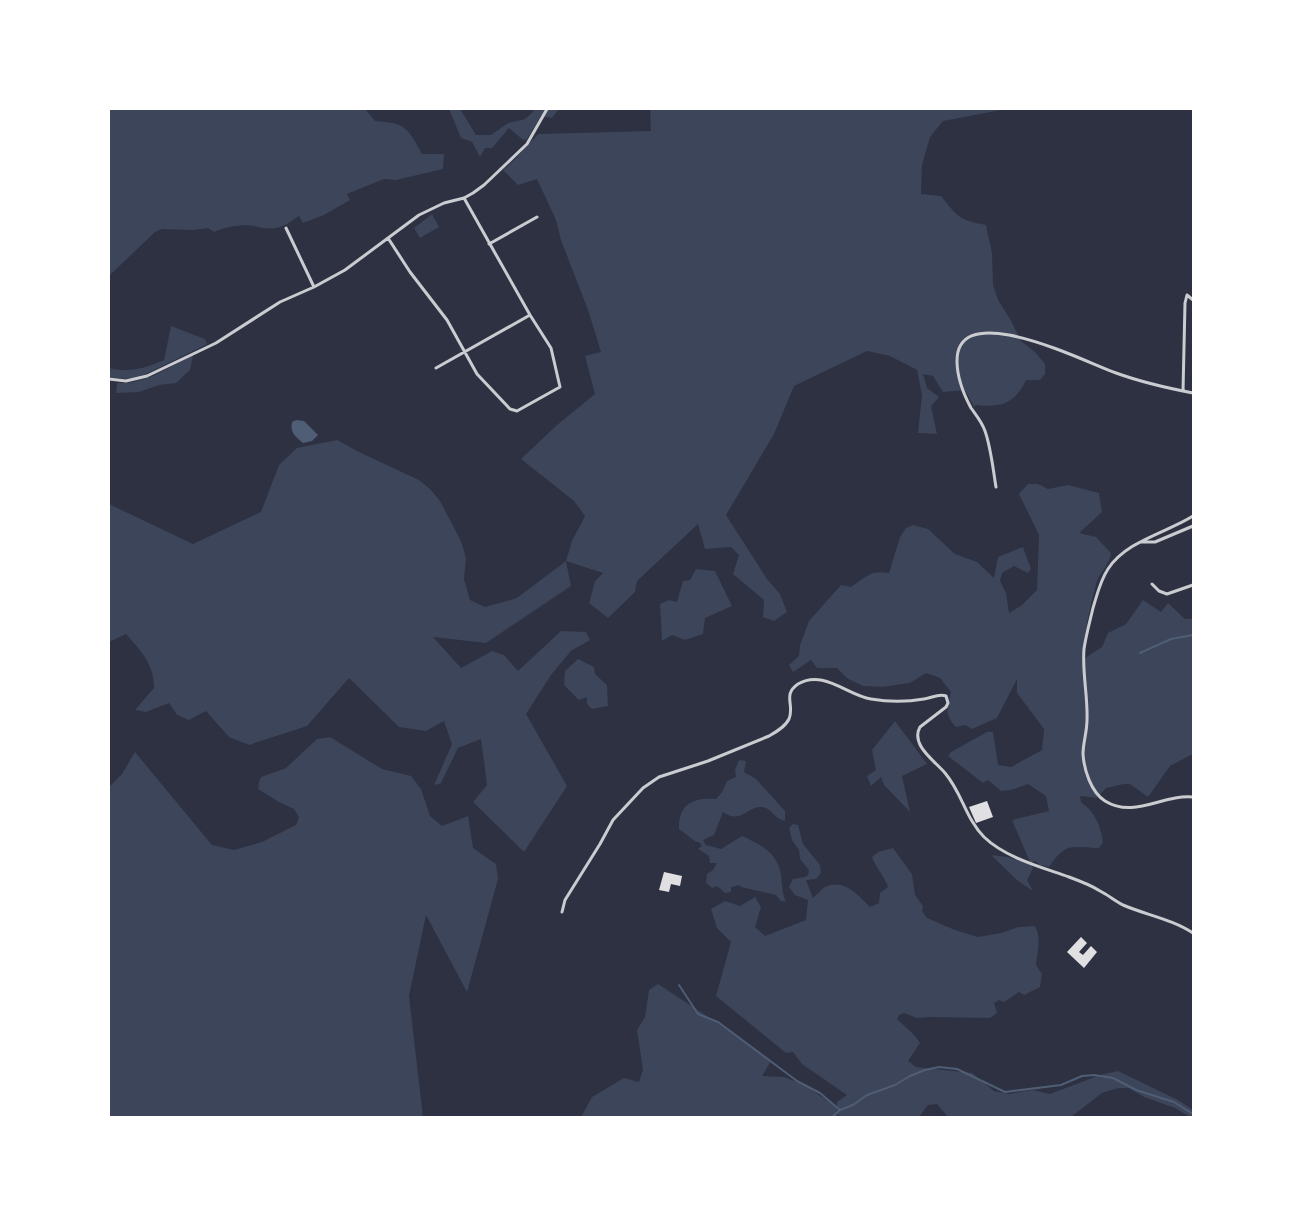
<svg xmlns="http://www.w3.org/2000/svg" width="1302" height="1226" viewBox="0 0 1302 1226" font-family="'PT Serif',serif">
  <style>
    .green { fill: #3c4559 }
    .water { fill: #4f5d75 }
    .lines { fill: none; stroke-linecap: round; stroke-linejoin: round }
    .stream { stroke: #4f5d75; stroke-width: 2 }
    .building { fill: #e0e0e3 }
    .minor { stroke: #caccd0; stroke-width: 3 }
  </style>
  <rect width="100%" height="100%" fill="#2d3142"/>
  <path class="green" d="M109 109H365L375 121C406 123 408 128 422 154H444L443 169 396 180 384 179 347 194 350 200 324 215 303 223 299 216C295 218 290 223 285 225 275 230 264 229 254 226 242 224 225 227 214 232L208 228 193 230 162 229 155 232 109 276Z
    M449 109H460L476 135H491L508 123 525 119 533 112 534 109H559L552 118 541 116 527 139 523 140 509 128 492 148H485L480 157 472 142 461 138Z
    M650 109H1006L943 121 930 137 922 165 921 194 941 196C958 217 959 220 986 225L992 253 993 285 998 300 1010 319 1021 341 1035 352 1045 364V374L1040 380H1026C1015 404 1001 408 976 405L974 407 965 390 943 392 933 376 923 374 927 388 939 397 931 406 937 434 918 433 922 395 917 370 890 356 867 351 794 386 774 434 726 515 767 579 780 594 787 612 774 621 763 617 764 600 733 574 739 555 731 547 705 549 698 524 637 581 635 592 608 618 589 603 595 581 603 573 566 561 571 586 486 643 433 637 461 668 492 651 504 655 518 671 561 631 586 632 590 640 571 651 551 675 526 714 567 786 524 852 473 802 487 785 481 739 458 748 441 783 434 785 452 744 444 721 426 731 399 727 349 678 307 726 249 745 229 737 206 711 189 720 177 715 169 703 146 712 135 710 154 688C154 664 141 651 126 634L109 642V504L193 544 261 512 279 465 297 448 337 440 359 452 419 480 430 489 440 501 461 541 466 558 464 579 470 600 485 607 517 598 566 561 572 541 585 516 574 501 521 459 557 425 595 394 585 356 601 352 588 310 561 240 556 220 537 179 518 185 503 170 514 160 538 134 651 131Z
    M432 214 439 227 420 238 414 228Z
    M171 326 205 339 207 344 140 377 127 379 109 377V368C129 373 146 368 164 360Z
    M193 355 190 370 176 383 159 385 139 392 116 393 117 383C144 385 169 367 193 355Z
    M1028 484H1038L1048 489 1068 485 1099 493 1102 512 1079 533 1096 537 1111 553C1110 564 1101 571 1097 581 1090 606 1084 634 1082 660L1102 647 1108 633 1126 624 1143 600 1161 612 1168 603 1185 619H1193V754L1170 766 1148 797 1130 784H1124L1106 788 1097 798 1080 796 1081 802C1095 812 1101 826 1103 843L1099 848C1070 847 1066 842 1049 867L1040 865 1035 861 1030 863 1033 868 1027 880 1033 891 1018 881 991 855 1008 857 1029 864 1030 862 1012 820 1049 811 1046 796 1028 784 1011 790 1001 791 988 780 983 783 948 756 951 752 987 732H993L998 765 1011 767 1042 750 1044 729 1017 693V679L997 718 972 729 965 725 956 727C944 714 947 708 951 692L940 678 926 673 910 683 882 687 863 686 848 679 837 668H817L811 660 793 672 789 665 799 656 800 645 809 621 841 585 851 587C866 577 870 570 889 573L900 537 906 528 913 525 928 529 955 554 977 562 994 578 998 557 1023 547 1031 569 1028 573 1014 566 1002 573 1000 581 1006 593 1009 613 1022 605 1037 590 1039 535 1019 494Z
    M696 569 715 571 732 606 705 618 703 634 685 640 672 635 662 641 660 604 669 600 677 602 683 581 690 580Z
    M578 659 594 667 595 674 607 685 608 706 592 709 587 704V697L579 700 564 685 565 671Z
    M895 721 927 764 902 776 910 812 884 785 881 777 871 786 867 776 876 770 872 750Z
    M330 737 382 769 411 776 421 789 430 816 442 826 468 816 473 848 496 864 498 879 467 992 426 915 409 996 423 1117H109V787L122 774 135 752 212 845 234 850 262 842 296 825 299 817 294 809 279 802 258 789 259 782 261 777 286 768 317 739Z
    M739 760 746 761 744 772 756 779 785 811V821C773 818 771 807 761 807 748 806 740 825 723 812L714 835 703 840 706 845 721 849 742 836C761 845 777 852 781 874 782 884 782 893 786 902L781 901 776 895 741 887 740 885 731 887V892L725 893 717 886 712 888 706 883 707 874 713 870 717 863H710L709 856 698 849 702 846 699 842H696L679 829C678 804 694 797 716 799L722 792 727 781 736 777 735 770Z
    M793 824 798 825 803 844 820 865 821 873 816 879 806 880 813 898C817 895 821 889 825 887 844 878 858 895 870 907L879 903 880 893 888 887C884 875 876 869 872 857L878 852 893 848 912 874 915 895 923 906 922 911 927 918 955 930 978 937 1001 933 1019 927 1035 926C1042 940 1037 951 1036 965L1042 974 1040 987 1024 995 1019 992 1004 1002 999 1000 994 1003 997 1013 990 1018 930 1017 917 1018 904 1013 899 1015 897 1019C905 1027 914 1033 920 1043L908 1061 916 1067 972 1073 994 1091 1009 1094 1033 1090 1050 1094 1100 1075 1118 1071 1178 1100 1193 1110V1117H1190L1175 1108 1144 1097 1129 1088H1118L1102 1093 1071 1117H948L937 1104 928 1105 919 1117H841L837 1114V1108L836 1114 840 1117H581L592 1097 624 1078 639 1082 643 1070 637 1030 645 1017 649 990 658 984 719 1024 771 1061 762 1076 784 1077 803 1084 837 1107V1102L847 1095 802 1064 793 1052 786 1053 716 996 731 942 717 928 711 909 725 901 740 906 755 897 761 907 755 927 765 936 806 920 808 900 795 895 789 887 793 879 805 877 808 875 809 870 800 859 799 850 792 840 789 828Z"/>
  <path class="water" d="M296 420 304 421 318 435 312 441 303 443C295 436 290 433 292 422Z"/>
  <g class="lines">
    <path class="stream" d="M1140 653 1171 639 1193 635
      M679 985 698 1014 718 1022 797 1081 820 1093 840 1110
      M832 1117 840 1110 853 1105 867 1095 895 1085 910 1076 925 1070 939 1067 957 1069 1005 1092 1061 1085 1082 1076 1094 1075 1113 1078 1136 1090 1174 1102 1193 1114"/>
  </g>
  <path class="building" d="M987 801 993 817 976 823 969 807Z
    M664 872 682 876 680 886 671 884 669 892 659 890Z
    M1081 937 1087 943 1079 952 1083 955 1091 946 1097 952 1084 968 1067 952Z"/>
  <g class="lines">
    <path class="minor" d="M286 228 314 287
      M388 238 410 272 447 320 477 374 510 409 517 411 560 387 551 348 530 315 464 198
      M489 244 537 217
      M436 368 530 315
      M109 379 126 381 147 376 216 343 280 302 314 287 345 270 419 215 444 203 464 198 473 193 484 185 527 144 547 109
      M1183 391 1185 303 1187 295 1193 300
      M996 487C993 469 991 448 985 431 982 422 976 415 971 408 963 393 957 377 957 361 957 296 1087 363 1116 373 1141 382 1167 388 1193 393
      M1193 516C1166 533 1126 541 1108 569 1100 581 1097 595 1093 608 1090 621 1086 635 1084 649 1082 672 1088 697 1087 720 1087 732 1083 743 1083 754 1084 770 1091 792 1105 801 1134 819 1163 794 1193 797
      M1141 542H1155L1193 526
      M1152 584 1159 591 1167 594 1193 585
      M562 912 565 900 600 844 613 820 643 788 659 777 708 761 769 736C776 732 785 727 789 719 795 705 782 695 798 684 823 669 847 695 871 699 888 702 907 702 924 699 932 698 939 693 946 696L948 703 946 707 920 727C910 745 935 761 945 773 962 793 966 819 984 837 1006 858 1041 867 1069 877 1080 881 1091 885 1100 891 1108 895 1115 901 1123 905 1146 915 1172 919 1193 933"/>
  </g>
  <rect width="1302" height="1226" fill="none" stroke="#ffffff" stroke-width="220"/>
</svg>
